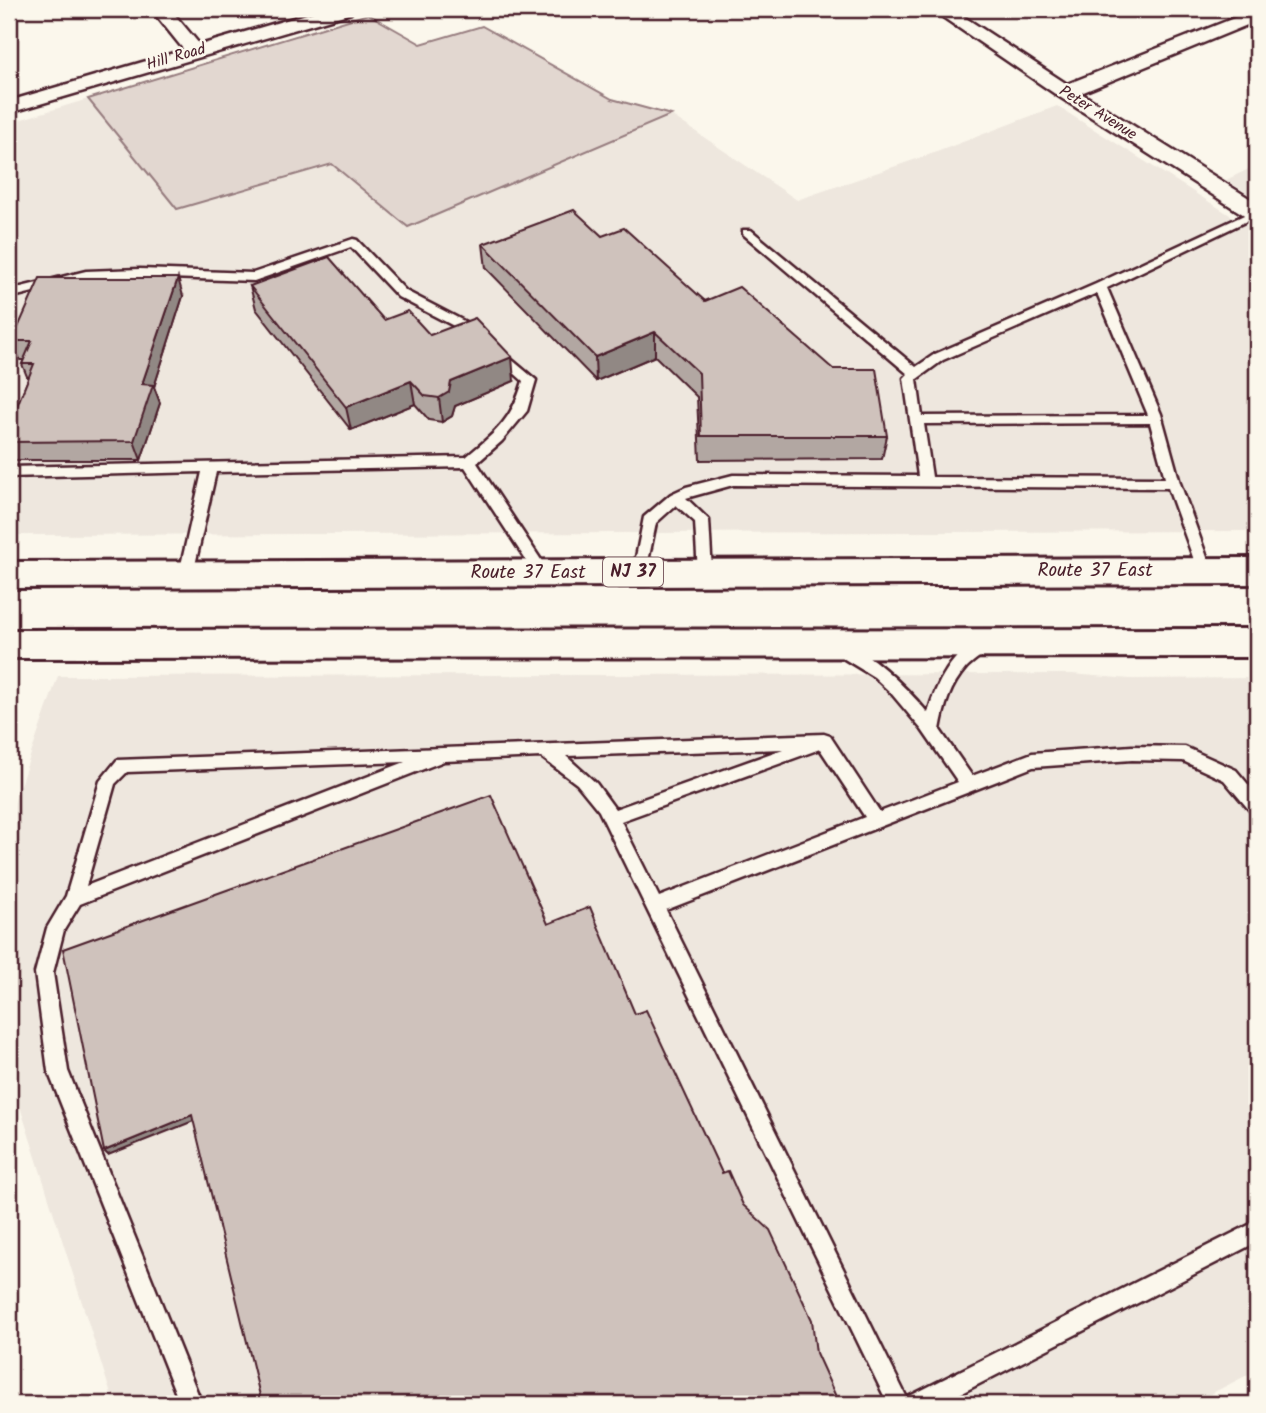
<svg xmlns="http://www.w3.org/2000/svg" width="1266" height="1413" viewBox="0 0 1266 1413" font-family="Kalam,sans-serif">
  <style>
    .built { fill: #eee7de }
    .green { fill: #e2d7d0; stroke: #967b7e; stroke-width: 2 }
    .lines { fill: none; stroke-linecap: round; stroke-linejoin: round }
    .service-casing { stroke: #4a1f2b; stroke-width: 5 }
    .minor-casing { stroke: #4a1f2b; stroke-width: 5 }
    .trunk-casing { stroke: #4a1f2b; stroke-width: 6 }
    .service { fill: #fbf7ec; fill-rule: evenodd }
    .minor { fill: #fbf7ec; fill-rule: evenodd }
    .trunk { fill: #fbf7ec; fill-rule: evenodd }
    .wall { fill: #b2a7a2; stroke: #4a1f2b; stroke-width: 2 }
    .shaded-wall { fill: #918884; stroke: #4a1f2b; stroke-width: 2 }
    .building { fill: #cfc2bc; stroke: #4a1f2b; stroke-width: 2 }
    .labels { text-anchor: middle; dominant-baseline: central; stroke-width: 5; stroke-linejoin: round; paint-order: stroke }
    .far-street-label { font-size: 16px; fill: #4a1f2b; stroke: #fbf7ec }
    .shield { fill: #fbf7ec; stroke: #7f6065; stroke-width: 2 }
    .shield-label { font-size: 18px; font-weight: bold; fill: #4a1f2b }
    .street-label { font-size: 19px; fill: #4a1f2b; stroke: #fbf7ec }
  </style>
  <rect width="100%" height="100%" fill="#fbf7ec"/>
  <filter id="ink" filterUnits="userSpaceOnUse"><feTurbulence type="fractalNoise" baseFrequency=".0143" numOctaves="2"/><feDisplacementMap in="SourceGraphic" scale="14" xChannelSelector="R" yChannelSelector="G"/><feConvolveMatrix kernelMatrix="1 2 1 2 8 2 1 2 1" color-interpolation-filters="sRGB"/></filter>
  <g filter="url(#ink)">
    <path class="built" d="M88 99 177 209 332 164 408 227 671 115 797 200 934 153 1057 106 1257 232V531L9 535V123Z
      M1257 165V199L1226 180Z
      M1072 674 1130 679 1257 678V1370L1191 1404H114L9 1072V817L58 676Z"/>
    <path class="green" d="M368 14 421 44 482 26 612 99 671 115 408 227 332 164 177 209 88 99Z"/>
    <g class="lines">
      <defs>
        <path id="service" d="M1257 209V216L1107 288 1161 414 1180 483 1212 571 1210 575H1200L1198 571 1168 488 733 485 686 498 709 520 712 573 710 577H700L698 573 695 522 676 505 656 523 645 576H635L633 572 644 517 671 494 686 487 733 475 918 476 904 378 908 374 743 234V230H751L916 367 935 354 1096 284ZM1097 293 1148 415 922 416 917 379 943 360ZM1150 423 1165 478 932 477 924 424Z
          M353 239 357 240 406 291 481 330V336H473L398 297 351 247 254 281 140 277 86 279 9 298V290L86 271 140 269 253 273Z
          M499 349 536 380 527 411 502 441 477 463 547 569 549 573 542 578 537 577 465 467 216 472 193 574 186 579 179 574 202 472 9 477V467L466 457C496 432 512 420 523 381L495 356 493 353Z
          M983 639 991 645C985 654 974 660 966 668 950 686 944 707 940 730L972 776 1032 753 1132 746 1185 747 1236 770 1257 795V814L1251 812 1224 780 1183 761 1132 760 1033 767 666 910 908 1400 910 1396 1257 1221V1242L940 1404H888L599 811 577 784 541 757 444 761 80 904 64 930 53 973 68 1071 202 1404H180L48 1071 35 973 47 928 66 896 100 781 117 760 824 734 830 736 880 812 958 782 922 730 891 693 874 677 833 652 830 648 833 644C858 636 913 695 928 713 935 686 953 649 983 639ZM783 749 615 809 596 783 566 756ZM820 749 865 817 659 897 621 821ZM405 762 86 886 115 784 127 772Z"/>
        <path id="minor" d="M151 9H170L200 45 324 9H353L351 13 9 113V101L184 50Z
          M931 9H952L1067 84 1257 9V21L1081 93 1257 203V220L1249 218 1058 96Z"/>
        <path id="trunk" d="M1257 558V584L9 588V562Z
          M1257 629V657L9 658V630Z"/>
      </defs>
      <use href="#service" class="service-casing"/>
      <use href="#minor" class="minor-casing"/>
      <use href="#trunk" class="trunk-casing"/>
      <use href="#service" class="service"/>
      <use href="#minor" class="minor"/>
      <use href="#trunk" class="trunk"/>
    </g>
    <path class="wall" d="M602 236 705 301 887 436 882 459 700 460 697 397 655 356 596 381 486 268 483 244Z
      M250 286 384 320 430 335 514 381 455 406 452 416 442 422 429 420 415 404 351 430 256 309Z
      M183 296 154 387 160 403 141 460H11L9 455V426L28 379 22 364 24 360H20L12 341Z"/>
    <path class="shaded-wall" d="M178 278 183 296 154 387 160 403 141 460 134 441 142 384Z
      M655 332V356L596 381 595 357Z
      M512 357 514 381 455 406 452 416 442 422 439 398 451 382Z
      M411 381 415 404 351 430 346 407Z
      M192 1115 196 1120 108 1155 104 1151Z"/>
    <path class="building" d="M574 210 602 236 624 228 705 301 739 287 833 369H876L887 436H701L699 373 655 332 595 357 483 244Z
      M329 257 384 320 408 311 430 335 475 318 512 357 451 382 449 392 439 398 425 396 411 381 346 407 250 286Z
      M40 278H178L142 384 153 385 134 441 9 442V426L34 364H22L32 341H12Z
      M491 795 548 924 590 907 635 1014 646 1010 722 1173 728 1171 743 1205 770 1230 812 1320 816 1353 838 1401 832 1404H262L192 1115 104 1151 63 949Z"/>
  </g>
  <g class="labels">
    <g class="far-street-label">
      <text transform="translate(176 57) rotate(-16)">Hill Road</text>
      <text transform="translate(1098 113) rotate(32)">Peter Avenue</text>
    </g>
    <rect class="shield" x="603" y="557.5" width="60" height="29" rx="5"/>
    <g class="shield-label">
      <text x="633" y="572">NJ 37</text>
    </g>
    <g class="street-label">
      <text x="1095" y="571">Route 37 East</text>
      <text x="528" y="573">Route 37 East</text>
    </g>
  </g>
  <rect width="1266" height="1413" fill="none" stroke="#fbf7ec" stroke-width="35"/>
  <rect x="18" y="18" width="1231" height="1378" fill="none" stroke="#4a1f2b" stroke-width="2.5" filter="url(#ink)"/>
</svg>
